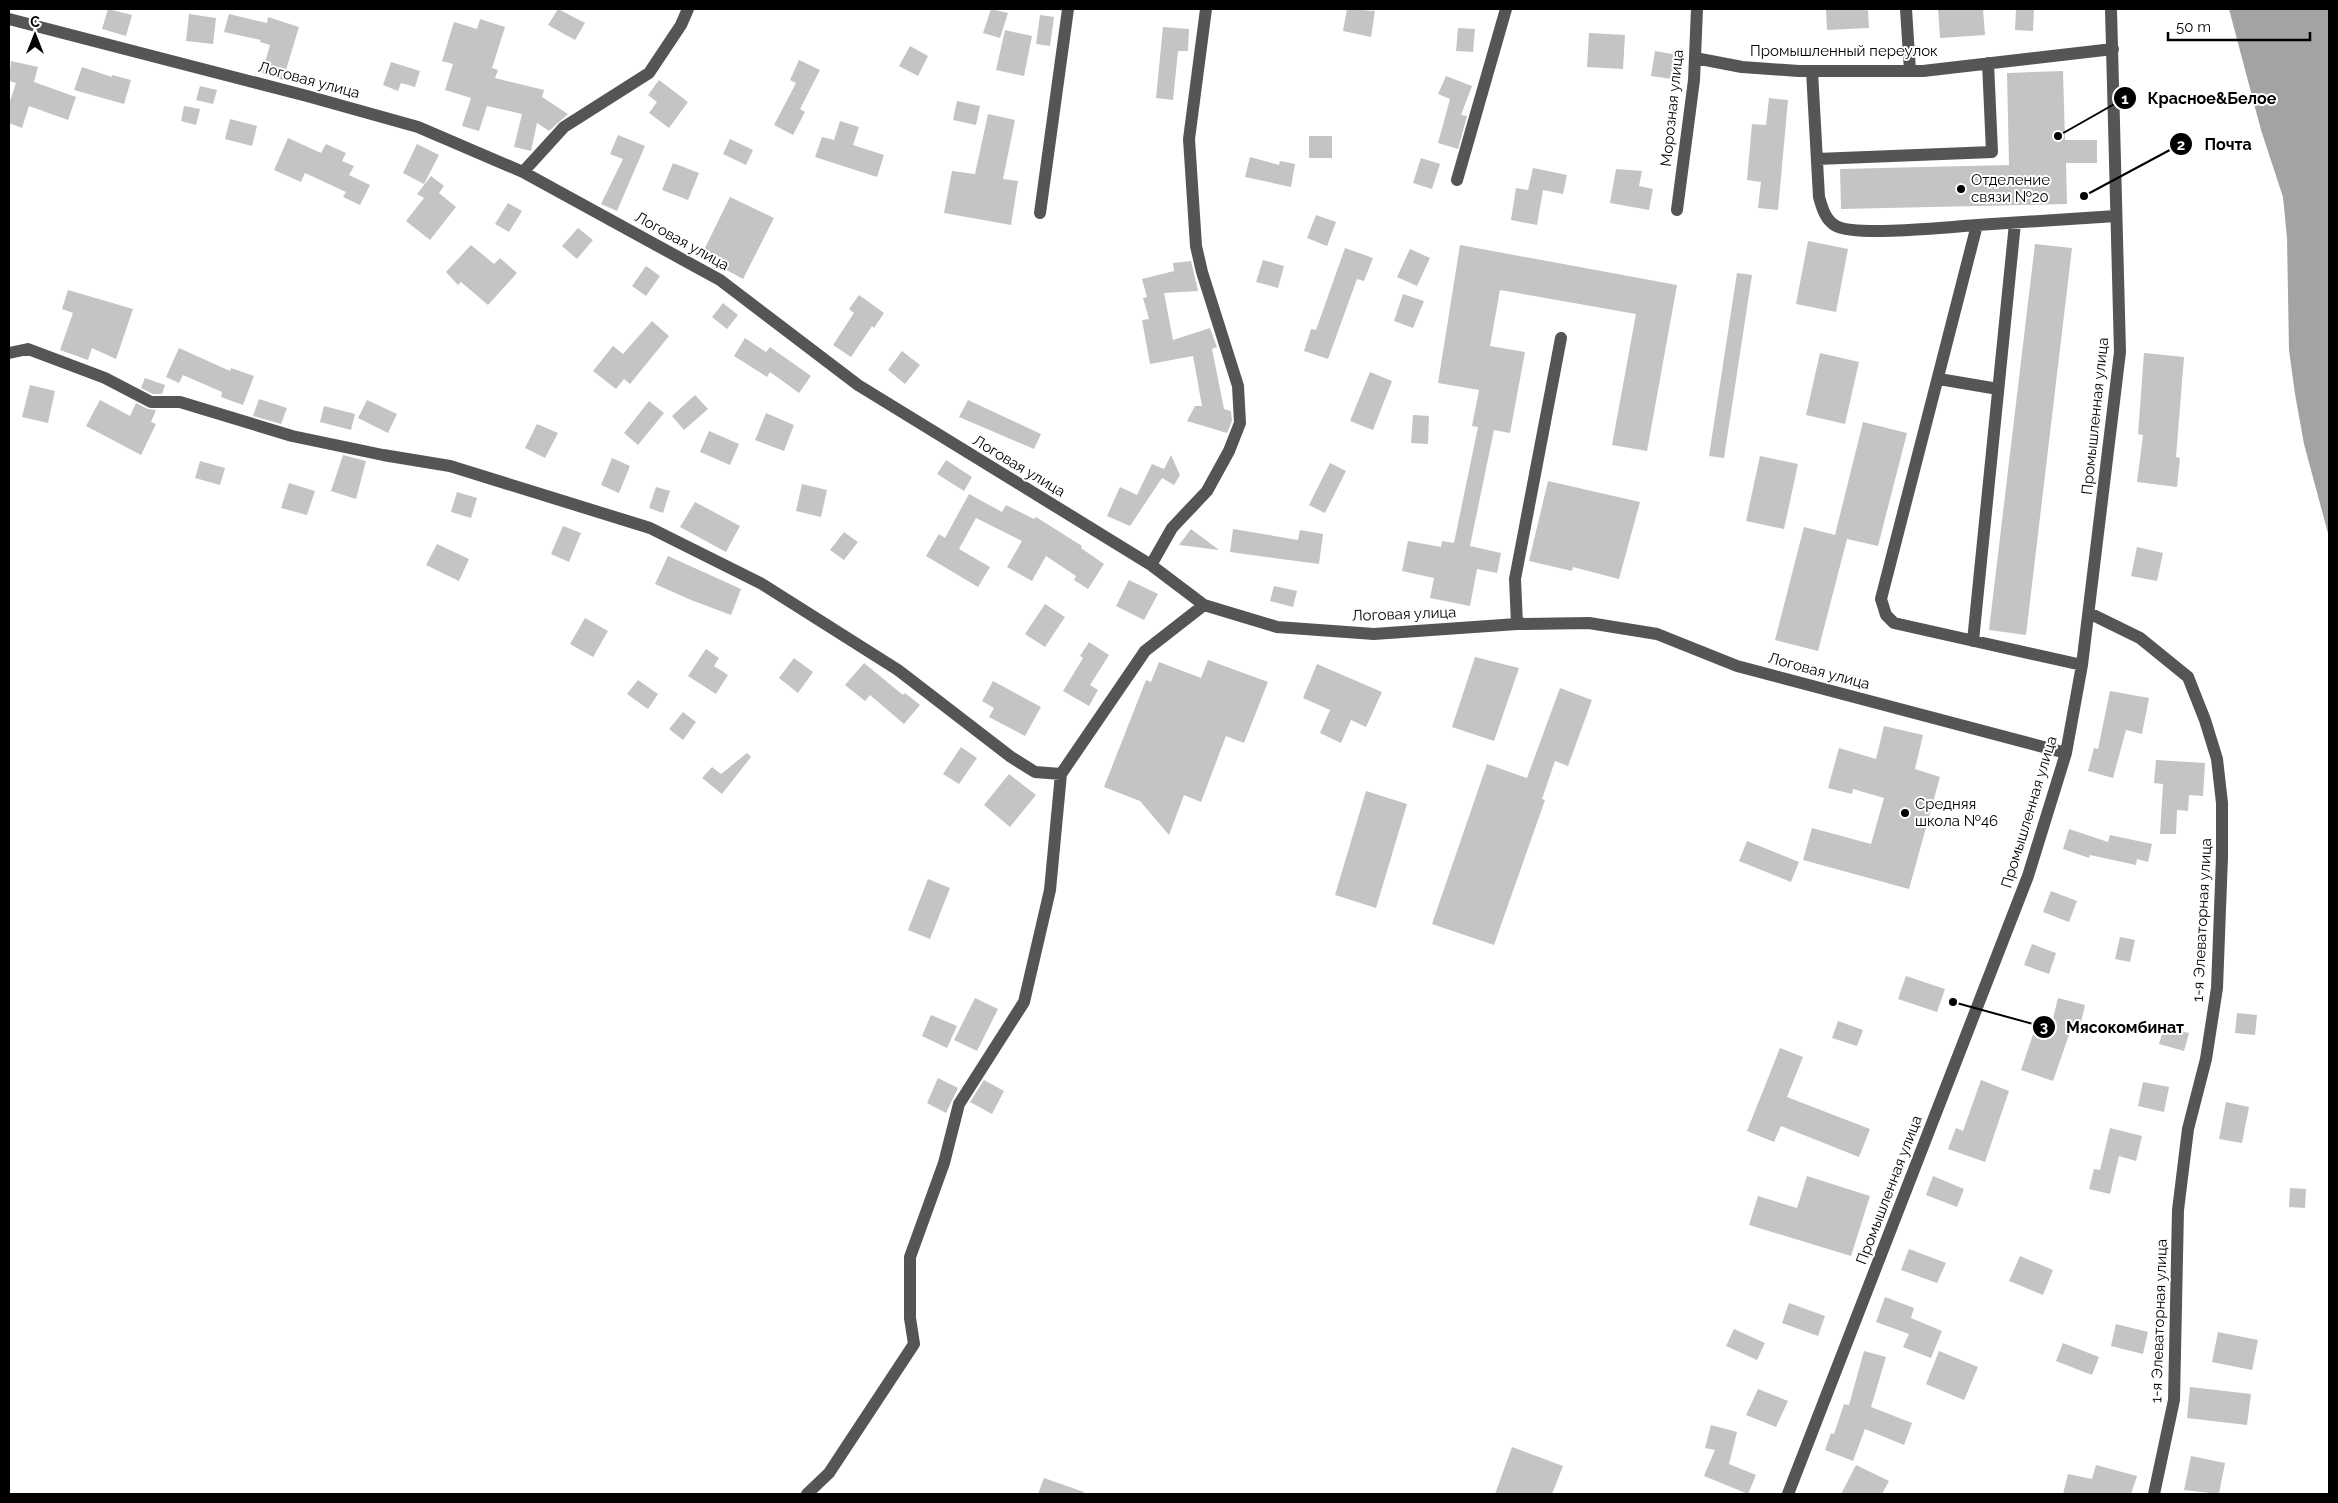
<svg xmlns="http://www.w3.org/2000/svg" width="2338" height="1503" viewBox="0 0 2338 1503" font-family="Raleway,sans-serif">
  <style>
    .water { fill: #a3a3a3 }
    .building { fill: #c4c4c4 }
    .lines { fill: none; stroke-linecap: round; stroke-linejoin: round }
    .minor { stroke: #555; stroke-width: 12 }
    .poi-dot { fill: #000; stroke: #fff; stroke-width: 2 }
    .labels { text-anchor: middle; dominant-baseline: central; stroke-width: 4; stroke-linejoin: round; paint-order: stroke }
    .street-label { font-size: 15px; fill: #000; stroke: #fff }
    .poi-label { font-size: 15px; fill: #000; stroke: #fff; text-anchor: start }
    .leader { fill: none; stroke: #000; stroke-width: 2 }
    .callout-dot { fill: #000; stroke: #fff; stroke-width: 2 }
    .mark-label { font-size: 15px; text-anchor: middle; font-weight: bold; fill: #fff }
    .callout-label { font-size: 16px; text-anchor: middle; font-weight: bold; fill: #000; stroke: #fff; stroke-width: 4; stroke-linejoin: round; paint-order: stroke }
  </style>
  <rect width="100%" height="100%" fill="#fff"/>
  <path class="water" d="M2229 9H2329V537L2304 444 2295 394 2289 350 2287 238 2283 197 2261 130Z"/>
  <path class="building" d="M108 9 132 15 126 36 102 29Z
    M558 9 585 23 575 40 548 25Z
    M991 9 1008 13 1000 38 983 33Z
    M1347 9 1375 11 1371 37 1343 31Z
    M1826 9H1868L1869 28 1827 30Z
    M1938 9H1983L1985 35 1940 38Z
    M2016 9H2034L2033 31 2015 30Z
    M189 14 216 18 213 44 186 41Z
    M229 14 267 23 268 17 299 27 283 80 262 73 270 45 260 42 261 40 224 32Z
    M1040 15 1054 17 1050 46 1036 44Z
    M480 19 505 27 492 68 498 70 495 78 544 90 542 97 568 114 549 131 537 123 531 151 514 147 522 114 487 106 479 131 462 126 471 98 445 90 453 64 442 61 454 22 477 29Z
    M1163 27 1189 29 1188 51H1178L1173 100 1156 98Z
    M1458 28 1475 29 1473 52 1456 51Z
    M1005 30 1032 36 1024 76 996 70Z
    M1589 33 1625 35 1623 69 1587 67Z
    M910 46 928 56 918 76 899 66Z
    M1655 51 1684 56 1680 80 1651 76Z
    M799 60 820 70 800 109 805 112 793 135 774 125 796 83 790 80Z
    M11 61 38 67 34 82 76 97 68 120 29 106 22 128 9 123V104L16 83 9 81Z
    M391 62 420 71 415 87 401 83 398 91 383 85Z
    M82 67 112 77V75L131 80 124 104 74 90Z
    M2063 71 2065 140H2097V163H2066L2067 204 1841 209 1840 169 2009 165 2007 73Z
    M1446 76 1472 86 1461 115 1467 116 1458 149 1438 143 1450 99 1438 94Z
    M659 80 688 102 669 128 649 113 657 102 648 95Z
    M200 86 217 90 213 104 196 100Z
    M1769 98 1788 100 1778 210 1758 208 1761 182 1747 180 1752 124 1766 125Z
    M957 101 980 106 976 125 953 120Z
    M184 106 200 109 196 125 181 121Z
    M988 114 1015 120 1003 179 1018 181 1011 225 944 213 952 171 975 174Z
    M230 119 257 126 252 146 225 139Z
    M840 121 859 127 853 145 884 155 877 177 815 157 822 137 834 140Z
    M618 135 645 146 617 211 601 204 623 159 610 154Z
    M1309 136H1332V158H1309Z
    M288 138 321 153 326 144 346 153 342 161 354 166 349 175 370 185 360 205 343 197 346 192 305 173 301 182 274 170Z
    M730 139 753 150 746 165 723 154Z
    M417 144 439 155 424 184 403 173Z
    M1250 157 1279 165 1280 161 1295 164 1291 187 1245 177Z
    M1421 158 1440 164 1432 189 1413 183Z
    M673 163 699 173 688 200 662 190Z
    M1533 168 1567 175 1563 194 1543 190 1537 225 1511 220 1516 188 1528 190Z
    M1616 169 1642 171 1639 186 1653 189 1649 210 1610 203Z
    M431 176 444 186 439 193 456 207 430 240 406 221 424 198 417 194Z
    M730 197 774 218 743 279 701 256Z
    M508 203 522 211 509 232 495 224Z
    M1316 215 1336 222 1327 246 1307 238Z
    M578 228 593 240 577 259 562 246Z
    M1808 241 1848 249 1836 312 1796 304Z
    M2035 244 2072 248 2026 635 1989 630Z
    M471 245 494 264 500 258 517 273 488 305 461 282 458 285 446 272Z
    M1460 245 1677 285 1647 451 1612 445 1636 314 1500 290 1490 346 1525 352 1510 433 1494 430 1470 546 1501 553 1497 573 1477 569 1470 606 1430 598 1434 578 1402 571 1408 541 1441 547 1442 541 1454 543 1478 427 1472 426 1479 390 1438 383Z
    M1345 248 1373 258 1364 281 1357 279 1328 359 1304 351 1311 329 1316 330Z
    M1410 249 1430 258 1417 286 1397 277Z
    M1263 260 1284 266 1278 288 1256 282Z
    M1191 261 1198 291 1164 293 1173 340 1210 328 1217 347 1212 349 1224 409 1231 411 1232 421 1227 433 1187 421 1195 406H1202L1193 356 1150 364 1142 320 1149 319 1143 298 1147 297 1142 279 1174 271 1173 263Z
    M646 266 660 276 646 296 632 286Z
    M1737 273 1752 275 1724 458 1709 456Z
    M68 290 133 309 116 359 92 348 88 360 60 350 73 313 62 309Z
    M1403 294 1424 301 1413 328 1394 321Z
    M859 295 884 313 874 328 872 326 851 357 833 345 854 313 849 309Z
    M723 303 738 315 727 329 712 317Z
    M652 321 669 336 630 384 624 379 616 389 593 371 613 346 623 354Z
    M745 338 766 352 770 347 811 376 799 393 770 372 767 377 734 356Z
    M179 348 230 371 231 368 254 376 243 405 221 397 222 392 183 375 179 383 166 377Z
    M902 351 920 365 905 384 888 370Z
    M1820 353 1859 362 1845 424 1806 415Z
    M2144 353 2184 357 2176 457 2180 458 2177 487 2137 482 2143 435 2138 434Z
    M1370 372 1392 381 1373 430 1350 421Z
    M145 378 165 385 162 394H153L141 388Z
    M30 385 55 391 48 423 22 417Z
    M695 395 708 409 684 430 672 416Z
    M259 399 287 408 281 424 253 416Z
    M100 400 130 416 136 403 148 409 156 410 151 422 156 424 141 455 86 426Z
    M367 400 397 414 388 433 358 418Z
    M968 400 1041 434 1034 449 959 417Z
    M649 401 664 413 638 445 624 433Z
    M324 406 355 414 351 430 320 422Z
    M766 413 794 425 784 451 755 440Z
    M1413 415 1429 416 1428 444 1411 443Z
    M1863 422 1907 433 1878 546 1847 539 1818 651 1775 640 1804 527 1835 535Z
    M537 424 558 433 545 458 525 448Z
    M709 431 739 444 730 465 700 452Z
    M343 455 366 461 356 499 331 491Z
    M1171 455 1180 475 1174 485 1162 478 1130 526 1107 516 1120 487 1137 495 1152 464 1164 469Z
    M1760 456 1798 464 1784 529 1746 521Z
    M612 458 630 466 619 493 601 485Z
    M946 460 972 477 964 491 937 474Z
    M200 461 225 468 220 485 195 478Z
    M1330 463 1346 471 1325 513 1309 505Z
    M1548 481 1640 502 1619 579 1573 567 1572 571 1529 561Z
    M289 483 315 491 307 515 281 508Z
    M802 484 827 490 821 517 796 511Z
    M656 487 670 491 663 513 649 508Z
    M457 492 477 498 471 518 451 512Z
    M969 494 1002 512 1006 505 1034 519 1036 517 1082 546 1081 548 1104 564 1088 589 1074 580 1076 576 1046 556 1032 581 1007 567 1022 541 976 518 959 549 990 567 978 587 926 556 939 534 945 538Z
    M695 502 740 526 726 552 680 527Z
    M563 526 581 533 569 562 551 554Z
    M1191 529 1219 550 1179 545Z
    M1233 529 1298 540 1300 530 1323 534 1319 564 1230 552Z
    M844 532 858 542 844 560 830 550Z
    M437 544 469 559 459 581 426 565Z
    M2137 547 2163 553 2157 581 2131 576Z
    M668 556 741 589 731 615 691 600 655 584Z
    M1129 580 1158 594 1144 620 1116 606Z
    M1274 586 1297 591 1293 607 1270 601Z
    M1045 604 1065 617 1045 647 1025 634Z
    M585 618 608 631 593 657 570 644Z
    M1089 642 1109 655 1090 685 1098 690 1089 706 1063 691 1083 658 1080 656Z
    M706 649 719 658 714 666 728 675 716 694 688 676Z
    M1475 657 1519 668 1494 741 1452 727Z
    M794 658 813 672 798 693 779 678Z
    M1208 660 1268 682 1244 743 1226 736 1201 802 1184 795 1169 835 1140 801 1104 787 1146 680 1151 682 1159 662 1201 678Z
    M864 663 903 695 905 693 920 705 904 724 870 695 865 701 845 685Z
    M1317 664 1382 692 1366 727 1351 720 1341 743 1320 733 1330 710 1303 698Z
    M638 680 658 694 648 709 627 694Z
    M993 681 1041 707 1025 736 989 717 994 708 982 701Z
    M1560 688 1592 700 1568 766 1555 761 1542 799 1545 800 1494 945 1432 924 1487 764 1527 778Z
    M2110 691 2149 698 2142 734 2126 730 2113 778 2088 771 2094 748 2098 749Z
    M683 712 696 722 683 740 669 729Z
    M1884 726 1923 735 1915 769 1940 777 1909 889 1803 860 1812 828 1871 844 1884 798 1853 789 1852 794 1828 788 1839 748 1876 759Z
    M961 747 977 758 959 784 943 774Z
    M747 753 751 757 722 794 702 778 712 767 721 774Z
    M2156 760 2205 763 2203 796 2189 795 2188 811 2177 810 2176 834H2160L2163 784 2154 783Z
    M1009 774 1036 795 1010 827 984 805Z
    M1366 791 1407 804 1376 908 1335 895Z
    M2069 829 2108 842 2110 835 2152 844 2148 862 2137 859 2136 865 2090 855 2089 858 2063 849Z
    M1747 841 1799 862 1791 882 1739 861Z
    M928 879 950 888 930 939 908 930Z
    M2051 891 2077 901 2069 922 2043 912Z
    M2120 937 2135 940 2130 962 2115 959Z
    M2032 944 2056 953 2049 974 2024 965Z
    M1906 976 1945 989 1937 1012 1898 999Z
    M975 998 998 1009 977 1051 954 1040Z
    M2058 998 2085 1005 2079 1031 2071 1029 2053 1081 2021 1070 2036 1026 2050 1031Z
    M2237 1013 2257 1015 2255 1035 2235 1033Z
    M931 1015 957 1026 947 1048 922 1036Z
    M1838 1021 1863 1030 1857 1046 1832 1038Z
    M2164 1027 2189 1033 2184 1051 2159 1044Z
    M1780 1048 1803 1057 1787 1097 1870 1129 1859 1157 1781 1126 1774 1142 1747 1131Z
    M938 1078 958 1088 946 1113 927 1103Z
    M984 1080 1004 1091 992 1114 970 1102Z
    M1981 1080 2009 1091 1985 1162 1948 1149 1956 1128 1963 1131Z
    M2143 1082 2169 1087 2164 1112 2138 1106Z
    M2226 1102 2249 1107 2242 1143 2219 1139Z
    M2110 1128 2142 1136 2136 1161 2119 1156 2110 1194 2089 1189 2094 1169 2100 1170Z
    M1807 1176 1870 1196 1851 1256 1749 1225 1758 1196 1797 1208Z
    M1933 1176 1964 1189 1957 1207 1926 1195Z
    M2290 1188 2306 1189 2305 1208 2289 1207Z
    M1909 1249 1946 1263 1937 1283 1901 1270Z
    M2020 1256 2053 1270 2043 1295 2009 1281Z
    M1885 1297 1914 1308 1911 1318 1942 1331 1931 1358 1903 1347 1909 1334 1876 1322Z
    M1789 1303 1825 1316 1818 1336 1782 1323Z
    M2116 1324 2148 1332 2143 1354 2111 1346Z
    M1734 1329 1765 1343 1757 1360 1726 1346Z
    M2218 1332 2258 1340 2252 1370 2212 1362Z
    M2063 1343 2099 1357 2092 1375 2056 1361Z
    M1864 1351 1886 1357 1871 1407 1912 1423 1904 1445 1865 1429 1853 1461 1825 1450 1831 1433 1834 1434 1844 1404 1849 1405Z
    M1939 1351 1978 1367 1964 1400 1926 1384Z
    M2190 1387 2251 1394 2247 1425 2187 1418Z
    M1758 1389 1788 1401 1776 1427 1746 1415Z
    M1711 1425 1737 1432 1729 1464 1756 1475 1748 1494 1704 1476 1715 1450 1705 1448Z
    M1512 1447 1563 1466 1552 1494H1495Z
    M2191 1456 2225 1463 2219 1494 2184 1490Z
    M1856 1465 1889 1481 1882 1494H1841Z
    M2096 1465 2137 1476 2131 1494H2063L2068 1474 2092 1479Z
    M1044 1478 1084 1492V1494H1038Z"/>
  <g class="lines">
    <path class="minor" d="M1906 9 1910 71
      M9 19 307 96 418 127 523 172 720 280 858 385 1151 565 1204 605 1277 627 1374 634 1517 624 1589 623 1657 634 1737 666 2066 753
      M1695 58 1742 67 1799 71H1923L2113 49
      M1812 71 1819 197C1822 207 1825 220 1836 226 1857 237 1949 227 1977 225
      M1817 159 1992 152 1988 63
      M523 172 564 127 649 73 681 25 688 9
      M1457 180 1506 9
      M1677 210 1694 80 1697 9
      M1040 213 1068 9
      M9 353 28 349 105 378 151 402H180L292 436 383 455 450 466 650 528 762 584 898 670 1011 757 1035 772 1061 774 1145 651 1204 605
      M1939 379 1998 389
      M1151 565 1172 528 1207 491 1229 451 1240 423 1238 386 1202 272 1196 246 1189 139 1206 9
      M2089 613 2140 638 2188 677 2205 720 2217 759 2222 803V857L2217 988 2206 1059 2188 1129 2178 1210 2174 1400 2154 1494
      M1517 624 1515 579 1561 338
      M1973 641 2015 223
      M2082 665 1894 623 1886 615 1881 599 1977 225 2116 216
      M807 1494 829 1473 914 1344 910 1318V1257L944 1163 959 1104 1024 1002 1050 890 1061 774
      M1788 1494 2028 876 2066 753 2082 665 2120 352 2111 9"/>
  </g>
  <g class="poi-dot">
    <circle cx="1961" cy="189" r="5"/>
    <circle cx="1905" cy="813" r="5"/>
  </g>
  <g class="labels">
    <g class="street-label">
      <text x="1844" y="51">Промышленный переулок</text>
      <text transform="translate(309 80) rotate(15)">Логовая улица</text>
      <text transform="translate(1672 108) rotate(-84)">Морозная улица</text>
      <text transform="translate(682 241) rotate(29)">Логовая улица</text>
      <text transform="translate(2095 416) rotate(-84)">Промышленная улица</text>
      <text transform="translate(1019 466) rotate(31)">Логовая улица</text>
      <text transform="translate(1404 614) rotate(-2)">Логовая улица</text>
      <text transform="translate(1819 671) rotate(15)">Логовая улица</text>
      <text transform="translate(2029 812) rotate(-73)">Промышленная улица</text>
      <text transform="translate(2202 920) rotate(-87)">1-я Элеваторная улица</text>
      <text transform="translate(1889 1190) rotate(-69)">Промышленная улица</text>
      <text transform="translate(2159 1321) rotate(-88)">1-я Элеваторная улица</text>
    </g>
    <g class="poi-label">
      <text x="1971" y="180">Отделение<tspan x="1971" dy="17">связи №20</tspan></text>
      <text x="1915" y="804">Средняя<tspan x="1915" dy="17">школа №46</tspan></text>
    </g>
  </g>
  <path class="leader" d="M2058 136L2125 98M2084 196L2181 144M1953 1002L2044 1027"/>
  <g class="callout-dot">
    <circle cx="2058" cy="136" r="5"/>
    <circle cx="2084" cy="196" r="5"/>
    <circle cx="1953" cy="1002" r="5"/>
    <circle cx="2125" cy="98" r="12"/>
    <circle cx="2181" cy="144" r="12"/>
    <circle cx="2044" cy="1027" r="12"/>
  </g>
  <g class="mark-label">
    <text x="2125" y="104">1</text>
    <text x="2181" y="150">2</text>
    <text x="2044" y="1032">3</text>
  </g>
  <g class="callout-label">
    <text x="2212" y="104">Красное&amp;Белое</text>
    <text x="2228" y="150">Почта</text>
    <text x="2125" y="1033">Мясокомбинат</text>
  </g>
  <rect width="2338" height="1503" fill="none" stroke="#000000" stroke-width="20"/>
  <g transform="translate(35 35)" stroke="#ffffff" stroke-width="4" paint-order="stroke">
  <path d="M0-4L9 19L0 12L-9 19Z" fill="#000000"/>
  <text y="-8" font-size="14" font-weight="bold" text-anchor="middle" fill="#000000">С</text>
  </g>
  <path d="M2168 32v8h142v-8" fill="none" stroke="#000000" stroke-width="2.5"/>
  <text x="2176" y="32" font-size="15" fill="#000000" stroke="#ffffff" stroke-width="4" paint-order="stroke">50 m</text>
</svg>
